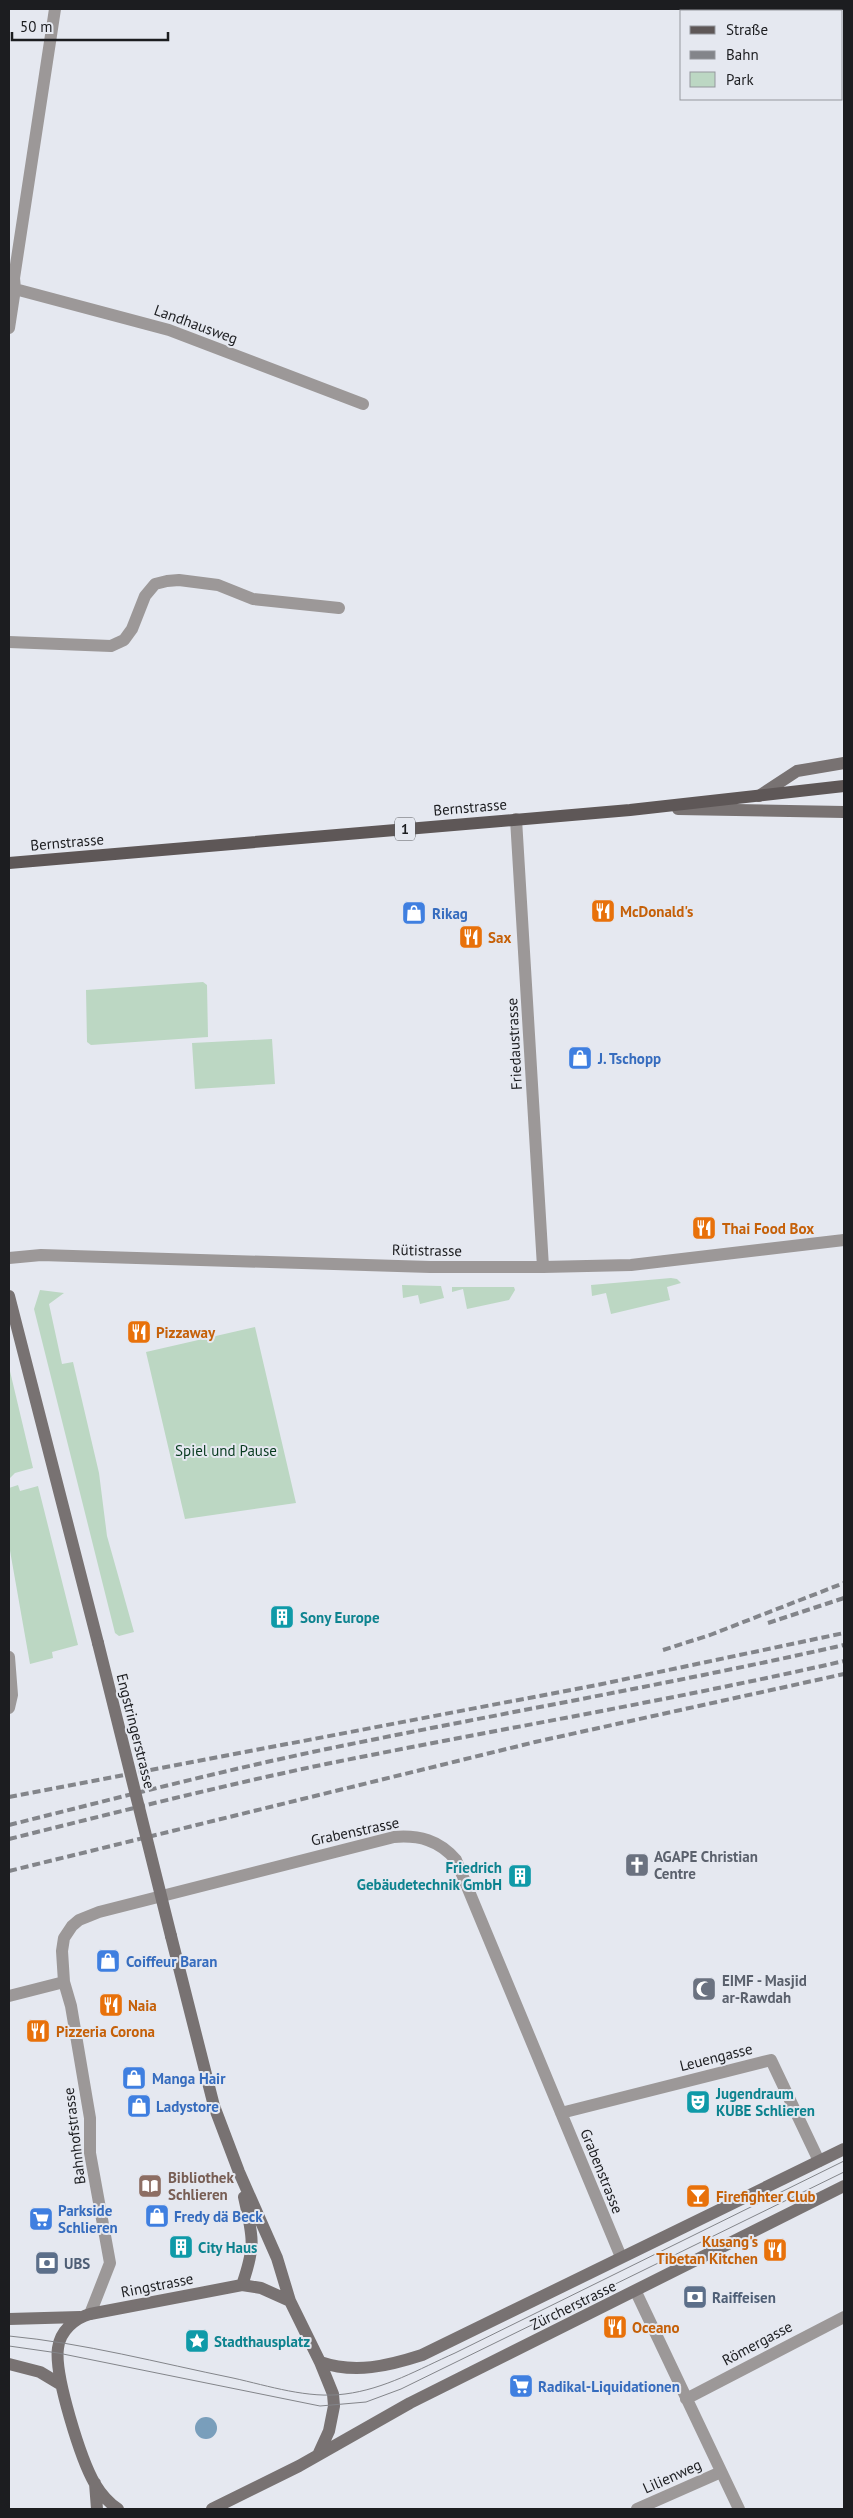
<svg xmlns="http://www.w3.org/2000/svg" width="853" height="2518" viewBox="0 0 853 2518" font-family="'PT Sans',sans-serif">
  <style>
    .green { fill: #bcd7c3 }
    .water { fill: #799ebb }
    .lines { fill: none; stroke-linecap: round; stroke-linejoin: round }
    .street { stroke: #9c9898; stroke-width: 12 }
    .secondary { stroke: #787272; stroke-width: 12 }
    .primary { stroke: #5e5757; stroke-width: 12 }
    .tram { stroke: #83858a; stroke-width: 1 }
    .rail { stroke: #83858a; stroke-width: 4; stroke-dasharray: 8 4; stroke-linecap: butt }
    .secondary-bridge { stroke: #787272; stroke-width: 12 }
    .labels { text-anchor: middle; dominant-baseline: central; stroke-width: 4; stroke-linejoin: round; paint-order: stroke }
    .shield { fill: #e5e8f0; stroke: #585a5e; stroke-width: 1 }
    .shield-label { font-size: 14px; font-weight: bold; fill: #1c1d20 }
    .street-label { font-size: 15px; fill: #1c1d20; stroke: #e5e8f0 }
    .food-label { font-size: 15px; font-weight: bold; fill: #c56008; stroke: #e5e8f0; text-anchor: start }
    .shop-label { font-size: 15px; font-weight: bold; fill: #366cbe; stroke: #e5e8f0; text-anchor: start }
    .park-label { font-size: 15px; fill: #083a1f; stroke: #e5e8f0 }
    .culture-label { font-size: 15px; font-weight: bold; fill: #0d838f; stroke: #e5e8f0; text-anchor: start }
    .worship-label { font-size: 15px; font-weight: bold; fill: #5b616d; stroke: #e5e8f0; text-anchor: start }
    .education-label { font-size: 15px; font-weight: bold; fill: #785e54; stroke: #e5e8f0; text-anchor: start }
    .service-label { font-size: 15px; font-weight: bold; fill: #4e5e75; stroke: #e5e8f0; text-anchor: start }
  </style>
  <rect width="100%" height="100%" fill="#e5e8f0"/>
  <path class="green" d="M203 982 207 985 208 1037 91 1045 87 1042 86 990Z
    M272 1039 275 1084 195 1089 192 1043Z
    M671 1278 677 1279 681 1283 667 1287 670 1300 611 1314 606 1293 592 1296 591 1285Z
    M402 1285 441 1286 444 1298 420 1304 418 1295 403 1298Z
    M452 1287H514L515 1290 509 1300 467 1309 463 1289 452 1292Z
    M40 1290 64 1293 49 1304 62 1364 73 1362 99 1473 107 1536 134 1632 119 1636 115 1633 34 1309Z
    M255 1327 296 1503 185 1519 146 1352Z
    M9 1367 33 1468 15 1473 9 1479Z
    M18 1485 20 1491 38 1486 78 1645 52 1652 53 1658 30 1664 9 1545V1488Z"/>
  <path class="water" d="M195 2428a11 11 0 1 1 22 0a11 11 0 1 1-22 0Z"/>
  <g class="lines">
    <path class="street" d="M15 289 169 330 363 404
      M9 328 15 289 14 278 55 9
      M9 642 111 646 124 640 132 629 145 596 155 584 167 581 179 580 218 585 253 599 339 608
      M516 819 543 1267
      M9 1258 41 1255 430 1267H543L631 1265 844 1240
      M9 1657 12 1695 9 1708
      M9 1996 64 1982
      M561 2113 771 2060 819 2161
      M636 2292 739 2509
      M90 2314 110 2263 90 2153V2118L71 2006 64 1982 62 1951 64 1938 72 1926 79 1920 99 1912 394 1837C419 1835 439 1840 456 1860L621 2257
      M686 2399 844 2317
      M637 2509 721 2472"/>
    <path class="secondary" d="M759 796 797 771 844 763
      M678 809 844 812
      M9 1296 98 1643
      M171 1936 214 2106 239 2172 277 2258 290 2301 320 2362 333 2394 334 2406 329 2431 318 2455
      M242 2285C256 2245 253 2237 244 2197
      M9 2319 80 2317
      M320 2362C355 2374 388 2366 422 2355L844 2149
      M9 2364 40 2372 60 2384
      M95 2483 97 2509
      M118 2509C109 2503 101 2494 95 2484 81 2460 54 2375 58 2348 60 2331 75 2318 90 2314L242 2285 261 2288 290 2301
      M212 2509 299 2466 410 2403 844 2186"/>
    <path class="primary" d="M9 863 630 810 844 786"/>
    <path class="tram" d="M9 2336C84 2343 159 2363 233 2378 269 2386 308 2399 345 2394 385 2389 419 2369 455 2353L844 2161
      M9 2346 58 2353 320 2406 366 2402 401 2389 844 2172"/>
    <path class="rail" d="M768 1623 844 1598
      M663 1650 710 1635 844 1583
      M9 1797 602 1684 844 1633
      M9 1825C113 1799 217 1772 322 1750 496 1714 671 1684 844 1645
      M9 1839C114 1813 220 1786 326 1764 499 1729 673 1700 844 1661
      M9 1871 535 1742 844 1674"/>
    <path class="secondary-bridge" d="M98 1643 171 1936"/>
  </g>
  <defs>
    <symbol id="restaurant-square" viewBox="-11 -11 22 22"><rect x="-9" y="-9" width="18" height="18" rx="4" fill="#e8710a" stroke="#e5e8f0"/><path d="M-5-6h1v4h1v-4h1v4h1v-4h1v5L-1.5 .5V6h-2V.5L-5-1ZM5-6V6H3V1.5H1.5Q1.5-4 5-6Z" fill="#fff"/></symbol>
    <symbol id="shop-square" viewBox="-11 -11 22 22"><rect x="-9" y="-9" width="18" height="18" rx="4" fill="#3f7fe0" stroke="#e5e8f0"/><path d="M-5-2.5h2.3a2.7 3.5 0 0 1 5.4 0H5L5.5 6h-11ZM-1.5-2.5h3a1.5 2.3 0 0 0-3 0Z" fill="#fff"/></symbol>
    <symbol id="building-square" viewBox="-11 -11 22 22"><rect x="-9" y="-9" width="18" height="18" rx="4" fill="#0f9aa8" stroke="#e5e8f0"/><path d="M-4-6H4V6H1V3H-1V6H-4ZM-2.5-4.3h1.7v1.8h-1.7ZM.8-4.3h1.7v1.8H.8ZM-2.5-1h1.7V.8h-1.7ZM.8-1h1.7V.8H.8Z" fill="#fff"/></symbol>
    <symbol id="church-square" viewBox="-11 -11 22 22"><rect x="-9" y="-9" width="18" height="18" rx="4" fill="#6b7280" stroke="#e5e8f0"/><path d="M-1.2-6h2.4v3.5h3.3v2.4h-3.3V6h-2.4V-.1h-3.3v-2.4h3.3Z" fill="#fff"/></symbol>
    <symbol id="mosque-square" viewBox="-11 -11 22 22"><rect x="-9" y="-9" width="18" height="18" rx="4" fill="#6b7280" stroke="#e5e8f0"/><path d="M3.5-4.9A6 6 0 1 0 3.5 4.9A5 5 0 1 1 3.5-4.9Z" fill="#fff"/></symbol>
    <symbol id="theatre-square" viewBox="-11 -11 22 22"><rect x="-9" y="-9" width="18" height="18" rx="4" fill="#0f9aa8" stroke="#e5e8f0"/><path d="M-5-5.5Q0-4 5-5.5V0Q5 5 0 6Q-5 5-5 0ZM-3.3-2.5H-1v1.5H-3.3ZM1-2.5H3.3v1.5H1ZM-2.8 1Q0 5.5 2.8 1Z" fill="#fff"/></symbol>
    <symbol id="library-square" viewBox="-11 -11 22 22"><rect x="-9" y="-9" width="18" height="18" rx="4" fill="#8d6e63" stroke="#e5e8f0"/><path d="M-6-4Q-3-5.5-.7-3.5V5Q-3 3-6 4ZM6-4Q3-5.5 .7-3.5V5Q3 3 6 4Z" fill="#fff"/></symbol>
    <symbol id="bar-square" viewBox="-11 -11 22 22"><rect x="-9" y="-9" width="18" height="18" rx="4" fill="#e8710a" stroke="#e5e8f0"/><path d="M-6-5H6L.8 .8V4.5H3.5V6h-7V4.5H-.8V.8Z" fill="#fff"/></symbol>
    <symbol id="supermarket-square" viewBox="-11 -11 22 22"><rect x="-9" y="-9" width="18" height="18" rx="4" fill="#3f7fe0" stroke="#e5e8f0"/><path d="M-6-5.5h2.5l.6 2H6L4.5 2H-2.5L-4.4-4H-6ZM-1.5 3.2a1.3 1.3 0 1 0 .1 0ZM3 3.2a1.3 1.3 0 1 0 .1 0Z" fill="#fff"/></symbol>
    <symbol id="bank-square" viewBox="-11 -11 22 22"><rect x="-9" y="-9" width="18" height="18" rx="4" fill="#5c6f8a" stroke="#e5e8f0"/><path d="M-6-4H6V4H-6ZM0-2.3a2.3 2.3 0 1 0 0 4.6a2.3 2.3 0 1 0 0-4.6Z" fill="#fff"/></symbol>
    <symbol id="sight-square" viewBox="-11 -11 22 22"><rect x="-9" y="-9" width="18" height="18" rx="4" fill="#0f9aa8" stroke="#e5e8f0"/><path d="M0-6L1.8-2.2L6-1.7L2.9 1.2L3.7 5.4L0 3.3L-3.7 5.4L-2.9 1.2L-6-1.7L-1.8-2.2Z" fill="#fff"/></symbol>
  </defs>
  <g fill-rule="evenodd">
    <use href="#restaurant-square" x="589" y="897" width="28" height="28"/>
    <use href="#shop-square" x="400" y="899" width="28" height="28"/>
    <use href="#restaurant-square" x="457" y="923" width="28" height="28"/>
    <use href="#shop-square" x="566" y="1044" width="28" height="28"/>
    <use href="#restaurant-square" x="690" y="1214" width="28" height="28"/>
    <use href="#restaurant-square" x="125" y="1318" width="28" height="28"/>
    <use href="#building-square" x="268" y="1603" width="28" height="28"/>
    <use href="#church-square" x="623" y="1851" width="28" height="28"/>
    <use href="#building-square" x="506" y="1862" width="28" height="28"/>
    <use href="#shop-square" x="94" y="1947" width="28" height="28"/>
    <use href="#mosque-square" x="690" y="1975" width="28" height="28"/>
    <use href="#restaurant-square" x="97" y="1991" width="28" height="28"/>
    <use href="#restaurant-square" x="24" y="2017" width="28" height="28"/>
    <use href="#shop-square" x="120" y="2064" width="28" height="28"/>
    <use href="#theatre-square" x="684" y="2088" width="28" height="28"/>
    <use href="#shop-square" x="125" y="2092" width="28" height="28"/>
    <use href="#library-square" x="136" y="2172" width="28" height="28"/>
    <use href="#bar-square" x="684" y="2182" width="28" height="28"/>
    <use href="#shop-square" x="143" y="2202" width="28" height="28"/>
    <use href="#supermarket-square" x="27" y="2205" width="28" height="28"/>
    <use href="#building-square" x="167" y="2233" width="28" height="28"/>
    <use href="#restaurant-square" x="761" y="2236" width="28" height="28"/>
    <use href="#bank-square" x="33" y="2249" width="28" height="28"/>
    <use href="#bank-square" x="681" y="2283" width="28" height="28"/>
    <use href="#restaurant-square" x="601" y="2313" width="28" height="28"/>
    <use href="#sight-square" x="183" y="2327" width="28" height="28"/>
    <use href="#supermarket-square" x="507" y="2372" width="28" height="28"/>
  </g>
  <g class="labels">
    <rect class="shield" x="395" y="817.5" width="20" height="23" rx="4"/>
    <g class="shield-label">
      <text x="405" y="829">1</text>
    </g>
    <g class="street-label">
      <text transform="translate(196 324) rotate(20)">Landhausweg</text>
      <text transform="translate(470 807) rotate(-5)">Bernstrasse</text>
      <text transform="translate(67 842) rotate(-5)">Bernstrasse</text>
      <text transform="translate(514 1044) rotate(-93)">Friedaustrasse</text>
      <text transform="translate(427 1250) rotate(1)">Rütistrasse</text>
      <text transform="translate(136 1731) rotate(76)">Engstringerstrasse</text>
      <text transform="translate(355 1831) rotate(-12)">Grabenstrasse</text>
      <text transform="translate(716 2057) rotate(-14)">Leuengasse</text>
      <text transform="translate(74 2136) rotate(-97)">Bahnhofstrasse</text>
      <text transform="translate(602 2171) rotate(68)">Grabenstrasse</text>
      <text transform="translate(157 2285) rotate(-11)">Ringstrasse</text>
      <text transform="translate(573 2305) rotate(-26)">Zürcherstrasse</text>
      <text transform="translate(757 2343) rotate(-28)">Römergasse</text>
      <text transform="translate(672 2476) rotate(-24)">Lilienweg</text>
    </g>
    <g class="food-label">
      <text x="620" y="911">McDonald's</text>
      <text x="488" y="937">Sax</text>
      <text x="722" y="1228">Thai Food Box</text>
      <text x="156" y="1332">Pizzaway</text>
      <text x="128" y="2005">Naia</text>
      <text x="56" y="2031">Pizzeria Corona</text>
      <text x="716" y="2196">Firefighter Club</text>
      <text x="758" y="2241" text-anchor="end">Kusang's<tspan x="758" dy="17">Tibetan Kitchen</tspan></text>
      <text x="632" y="2327">Oceano</text>
    </g>
    <g class="shop-label">
      <text x="432" y="913">Rikag</text>
      <text x="598" y="1058">J. Tschopp</text>
      <text x="126" y="1961">Coiffeur Baran</text>
      <text x="152" y="2078">Manga Hair</text>
      <text x="156" y="2106">Ladystore</text>
      <text x="58" y="2210">Parkside<tspan x="58" dy="17">Schlieren</tspan></text>
      <text x="174" y="2216">Fredy dä Beck</text>
      <text x="538" y="2386">Radikal-Liquidationen</text>
    </g>
    <g class="park-label">
      <text x="226" y="1450">Spiel und Pause</text>
    </g>
    <g class="culture-label">
      <text x="300" y="1617">Sony Europe</text>
      <text x="502" y="1867" text-anchor="end">Friedrich<tspan x="502" dy="17">Gebäudetechnik GmbH</tspan></text>
      <text x="716" y="2093">Jugendraum<tspan x="716" dy="17">KUBE Schlieren</tspan></text>
      <text x="198" y="2247">City Haus</text>
      <text x="214" y="2341">Stadthausplatz</text>
    </g>
    <g class="worship-label">
      <text x="654" y="1856">AGAPE Christian<tspan x="654" dy="17">Centre</tspan></text>
      <text x="722" y="1980">EIMF - Masjid<tspan x="722" dy="17">ar-Rawdah</tspan></text>
    </g>
    <g class="education-label">
      <text x="168" y="2177">Bibliothek<tspan x="168" dy="17">Schlieren</tspan></text>
    </g>
    <g class="service-label">
      <text x="64" y="2263">UBS</text>
      <text x="712" y="2297">Raiffeisen</text>
    </g>
  </g>
  <rect width="853" height="2518" fill="none" stroke="#1c1d20" stroke-width="20"/>
  <rect x="680" y="10" width="162" height="90" fill="#e5e8f0" stroke="#95979d"/>
  <rect x="690" y="26" width="25" height="8" fill="#5e5757" stroke="#95979d"/>
  <text x="726" y="35" font-size="15" fill="#1c1d20">Straße</text>
  <rect x="690" y="51" width="25" height="8" fill="#83858a" stroke="#95979d"/>
  <text x="726" y="60" font-size="15" fill="#1c1d20">Bahn</text>
  <rect x="690" y="72" width="25" height="15" fill="#bcd7c3" stroke="#95979d"/>
  <text x="726" y="85" font-size="15" fill="#1c1d20">Park</text>
  <path d="M12 32v8h156v-8" fill="none" stroke="#1c1d20" stroke-width="2.5"/>
  <text x="20" y="32" font-size="15" fill="#1c1d20" stroke="#e5e8f0" stroke-width="4" paint-order="stroke">50 m</text>
</svg>
